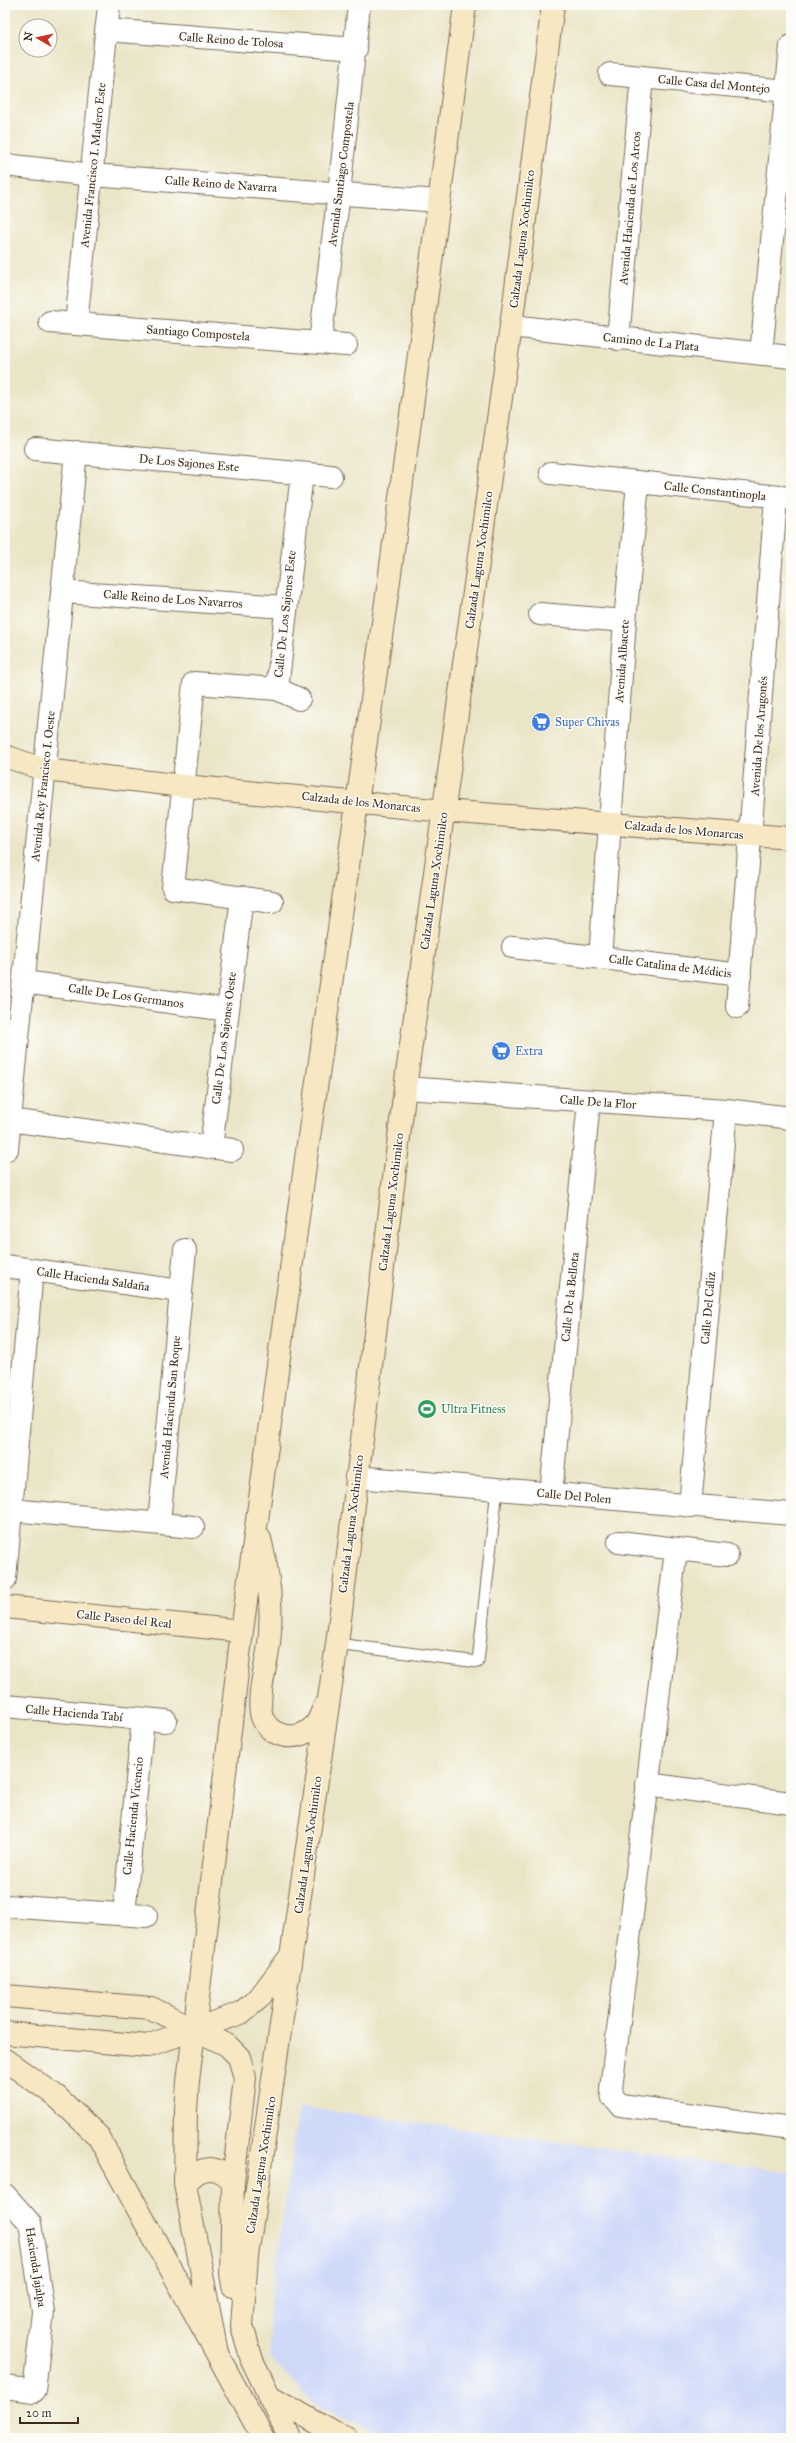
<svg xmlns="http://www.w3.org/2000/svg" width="796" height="2443" viewBox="0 0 796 2443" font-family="'IM FELL Great Primer',serif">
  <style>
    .built { fill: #cfdaf9 }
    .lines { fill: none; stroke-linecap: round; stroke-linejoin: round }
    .lane-casing { stroke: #796b59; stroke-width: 13 }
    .street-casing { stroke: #796b59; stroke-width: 24 }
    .secondary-casing { stroke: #796b59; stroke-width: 24 }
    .lane { stroke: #fff; stroke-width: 11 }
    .street { stroke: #fff; stroke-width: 22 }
    .secondary { stroke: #f7e8c3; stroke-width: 22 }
    .labels { text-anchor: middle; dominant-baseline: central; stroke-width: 3; stroke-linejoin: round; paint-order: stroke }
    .street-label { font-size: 12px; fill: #3b2a1e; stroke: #fdfcf7 }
    .shop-label { font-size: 12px; fill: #366cbe; stroke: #fdfcf7; text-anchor: start }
    .leisure-label { font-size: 12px; fill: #27864d; stroke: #fdfcf7; text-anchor: start }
  </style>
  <rect width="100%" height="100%" fill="#fdfcf7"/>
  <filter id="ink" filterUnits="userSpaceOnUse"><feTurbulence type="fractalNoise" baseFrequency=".025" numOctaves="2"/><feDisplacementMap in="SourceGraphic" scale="8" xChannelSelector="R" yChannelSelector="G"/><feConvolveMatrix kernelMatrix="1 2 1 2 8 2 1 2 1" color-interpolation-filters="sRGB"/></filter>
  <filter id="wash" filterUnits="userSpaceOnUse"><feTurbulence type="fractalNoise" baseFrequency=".012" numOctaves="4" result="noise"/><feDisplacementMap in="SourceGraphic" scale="16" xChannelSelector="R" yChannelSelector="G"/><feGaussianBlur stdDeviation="0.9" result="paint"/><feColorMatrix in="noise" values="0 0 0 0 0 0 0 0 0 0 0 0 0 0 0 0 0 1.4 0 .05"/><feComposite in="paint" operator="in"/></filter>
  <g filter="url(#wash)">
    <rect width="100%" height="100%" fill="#ebe5c7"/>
    <path class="built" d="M299 2107 791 2173V2438H394L318 2407 270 2358 269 2311Z"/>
  </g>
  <g filter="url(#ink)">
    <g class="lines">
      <defs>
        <path id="lane" d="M337 1644 478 1662 497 1489"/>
        <path id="street" d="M106 30 356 49
          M610 74 787 91
          M5 165 92 175 438 201
          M50 322 346 345
          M76 324 109 5
          M511 326 791 357
          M618 339 642 77
          M320 342 339 193 359 5
          M761 354 791 46
          M35 449 331 476
          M551 473 790 498
          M62 592 285 607
          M540 614 625 621
          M277 689 302 474
          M272 902 173 888 194 683 277 689 299 699
          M513 947 740 975
          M600 958 625 621 638 483
          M24 982 228 1010
          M737 1007 776 498
          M405 1088 726 1110 791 1118
          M9 1120 232 1150
          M211 1148 242 897
          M7 1149 76 452
          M5 1266 180 1291
          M356 1477 791 1514
          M551 1494 589 1101
          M690 1506 726 1110
          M12 1510 193 1527
          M159 1523 185 1250
          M619 1542 727 1555
          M676 1549 611 2089 613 2098 621 2105 791 2128
          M5 1579 32 1270
          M5 1706 166 1721
          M647 1784 791 1803
          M5 1906 146 1916
          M124 1914 143 1719
          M5 2195 30 2223 43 2312 34 2391 5 2387"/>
        <path id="secondary" d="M5 756 45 770 184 786 444 811 791 838
          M260 1539C269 1575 273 1606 269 1644 267 1664 256 1698 262 1717 270 1738 296 1742 312 1728 318 1724 321 1714 324 1707
          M5 1607 242 1631
          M5 1996 151 2008 227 2045 239 2057 245 2078 233 2182 231 2274 233 2286
          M5 2033 147 2046 241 2013 259 1998 290 1957
          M5 2060 56 2096 98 2136 263 2438
          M185 2184C201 2165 215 2164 233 2182
          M217 2353 185 2184 186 2110 188 2081 242 1631 307 1151 389 581 465 5
          M268 2395 334 2433 346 2438
          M290 2438 252 2360 242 2326 247 2256 337 1644 405 1088 511 326 553 5"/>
      </defs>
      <use href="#lane" class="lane-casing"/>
      <use href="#street" class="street-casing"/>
      <use href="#secondary" class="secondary-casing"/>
      <use href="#lane" class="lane"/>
      <use href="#street" class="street"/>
      <use href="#secondary" class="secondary"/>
    </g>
  </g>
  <defs>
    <symbol id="supermarket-disc" viewBox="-11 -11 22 22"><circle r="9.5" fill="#3f7fe0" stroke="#fdfcf7"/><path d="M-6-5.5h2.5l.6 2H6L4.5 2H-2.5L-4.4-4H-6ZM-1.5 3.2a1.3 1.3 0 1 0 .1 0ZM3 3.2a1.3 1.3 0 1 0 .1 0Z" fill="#fff"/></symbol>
    <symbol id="stadium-disc" viewBox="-11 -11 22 22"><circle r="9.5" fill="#2e9e5b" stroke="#fdfcf7"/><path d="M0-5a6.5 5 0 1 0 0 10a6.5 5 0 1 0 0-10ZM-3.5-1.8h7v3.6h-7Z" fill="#fff"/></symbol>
  </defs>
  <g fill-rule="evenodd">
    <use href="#supermarket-disc" x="530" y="711" width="22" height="22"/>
    <use href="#supermarket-disc" x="490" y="1040" width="22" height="22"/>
    <use href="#stadium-disc" x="416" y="1398" width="22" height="22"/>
  </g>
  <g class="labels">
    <g class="street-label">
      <text transform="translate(231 40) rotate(4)">Calle Reino de Tolosa</text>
      <text transform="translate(714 84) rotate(5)">Calle Casa del Montejo</text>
      <text transform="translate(93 165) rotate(-84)">Avenida Francisco I. Madero Este</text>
      <text transform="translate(341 174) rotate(-83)">Avenida Santiago Compostela</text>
      <text transform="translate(221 184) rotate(4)">Calle Reino de Navarra</text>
      <text transform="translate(630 208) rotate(-85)">Avenida Hacienda de Los Arcos</text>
      <text transform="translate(522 239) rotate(-83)">Calzada Laguna Xochimilco</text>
      <text transform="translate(198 333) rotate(4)">Santiago Compostela</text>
      <text transform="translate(651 342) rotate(6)">Camino de La Plata</text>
      <text transform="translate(189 463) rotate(5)">De Los Sajones Este</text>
      <text transform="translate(715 491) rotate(6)">Calle Constantinopla</text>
      <text transform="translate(479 560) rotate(-82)">Calzada Laguna Xochimilco</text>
      <text transform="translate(173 599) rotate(4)">Calle Reino de Los Navarros</text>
      <text transform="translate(285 614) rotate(-84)">Calle De Los Sajones Este</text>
      <text transform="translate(622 661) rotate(-86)">Avenida Albacete</text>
      <text transform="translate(759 736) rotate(-86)">Avenida De los Aragonés</text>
      <text transform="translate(43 786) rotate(-84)">Avenida Rey Francisco I. Oeste</text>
      <text transform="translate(361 802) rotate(6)">Calzada de los Monarcas</text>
      <text transform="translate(684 830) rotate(5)">Calzada de los Monarcas</text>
      <text transform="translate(434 881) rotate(-82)">Calzada Laguna Xochimilco</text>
      <text transform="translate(670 966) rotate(7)">Calle Catalina de Médicis</text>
      <text transform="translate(126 996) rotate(8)">Calle De Los Germanos</text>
      <text transform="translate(224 1038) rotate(-83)">Calle De Los Sajones Oeste</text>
      <text transform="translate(598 1102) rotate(4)">Calle De la Flor</text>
      <text transform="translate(391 1202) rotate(-83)">Calzada Laguna Xochimilco</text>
      <text transform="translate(93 1279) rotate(8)">Calle Hacienda Saldaña</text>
      <text transform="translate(570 1297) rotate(-84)">Calle De la Bellota</text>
      <text transform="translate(708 1308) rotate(-85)">Calle Del Cáliz</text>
      <text transform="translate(170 1407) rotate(-85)">Avenida Hacienda San Roque</text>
      <text transform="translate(574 1496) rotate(5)">Calle Del Polen</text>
      <text transform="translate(351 1524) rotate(-83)">Calzada Laguna Xochimilco</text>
      <text transform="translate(124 1619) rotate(6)">Calle Paseo del Real</text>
      <text transform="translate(74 1713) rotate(5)">Calle Hacienda Tabí</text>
      <text transform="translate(133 1816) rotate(-84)">Calle Hacienda Vicencio</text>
      <text transform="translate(308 1845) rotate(-82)">Calzada Laguna Xochimilco</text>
      <text transform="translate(261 2165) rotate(-81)">Calzada Laguna Xochimilco</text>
      <text transform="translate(36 2267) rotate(81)">Hacienda Jajalpa</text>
    </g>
    <g class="shop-label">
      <text x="555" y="722">Super Chivas</text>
      <text x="515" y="1051">Extra</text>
    </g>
    <g class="leisure-label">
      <text x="441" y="1409">Ultra Fitness</text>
    </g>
  </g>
  <rect width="796" height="2443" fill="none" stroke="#fdfcf7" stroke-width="20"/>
  <g transform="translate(38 38) rotate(279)"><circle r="19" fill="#fdfcf7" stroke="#afa8a0"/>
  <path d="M0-3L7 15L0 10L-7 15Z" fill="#c8321e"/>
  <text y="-6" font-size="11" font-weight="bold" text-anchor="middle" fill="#3b2a1e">N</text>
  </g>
  <path d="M20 2417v6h58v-6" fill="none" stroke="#3b2a1e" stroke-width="2"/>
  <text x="26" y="2417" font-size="12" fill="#3b2a1e" stroke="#fdfcf7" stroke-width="3" paint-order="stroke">20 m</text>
</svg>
